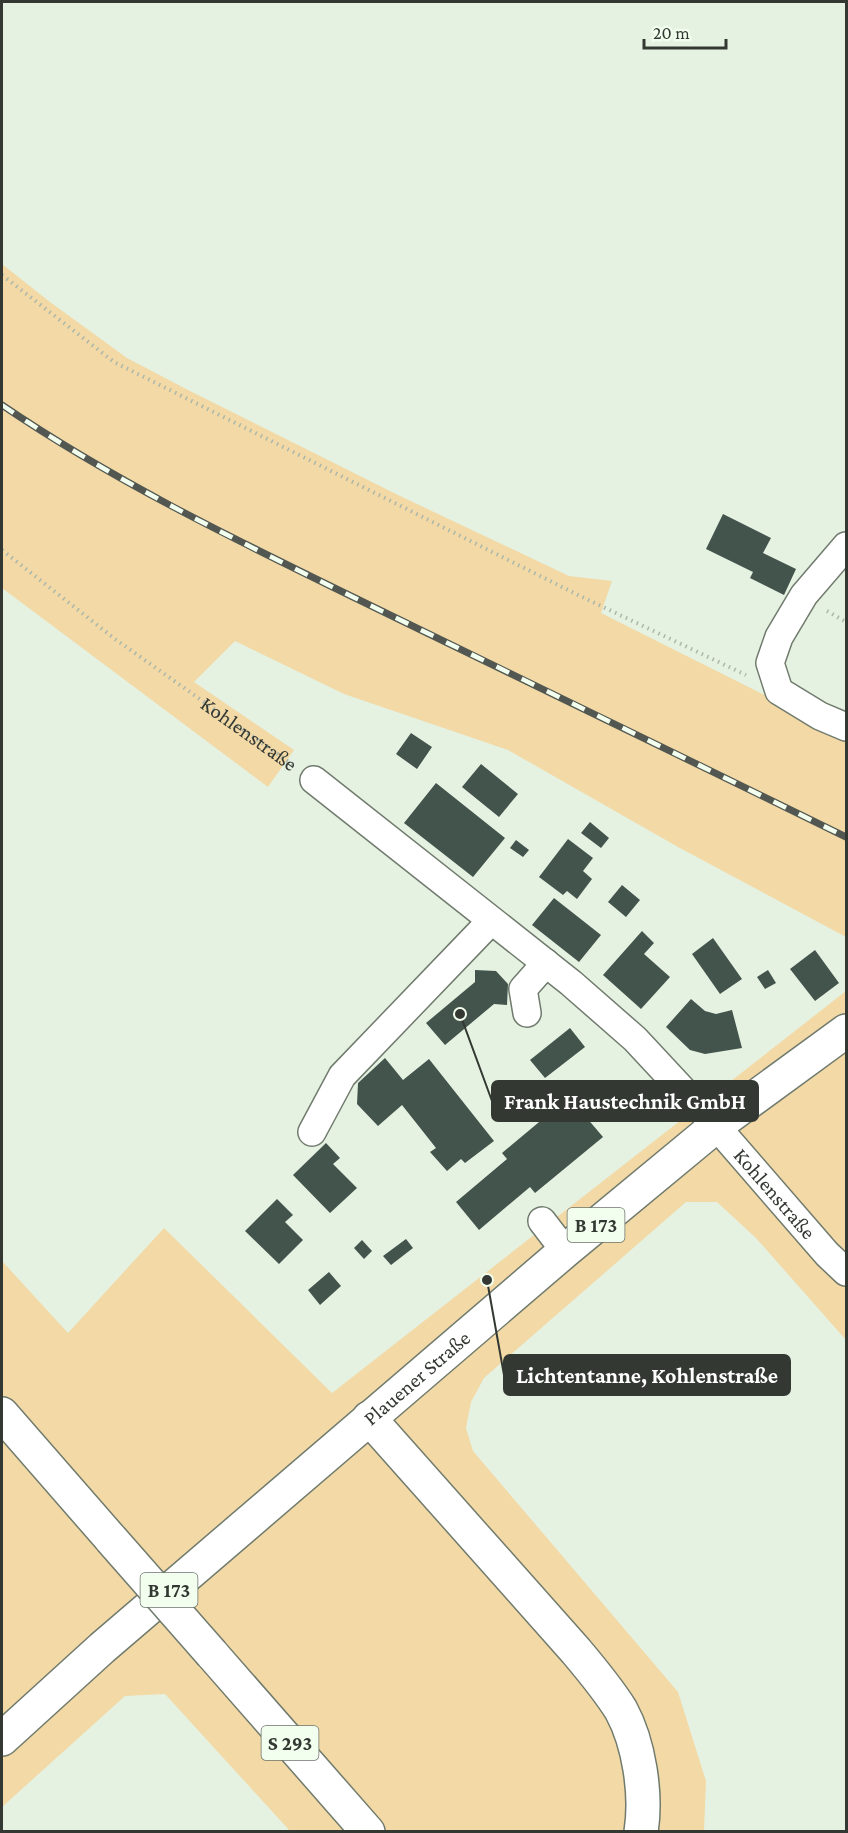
<svg xmlns="http://www.w3.org/2000/svg" width="848" height="1833" viewBox="0 0 848 1833" font-family="'Crimson Pro',serif">
  <style>
    .green { fill: #f2d9a6 }
    .building { fill: #43544d }
    .lines { fill: none; stroke-linecap: round; stroke-linejoin: round }
    .minor-casing { stroke: #707b6d; stroke-width: 30 }
    .major-casing { stroke: #707b6d; stroke-width: 36 }
    .highway-casing { stroke: #707b6d; stroke-width: 36 }
    .path { stroke: #acb7aa; stroke-width: 4; stroke-dasharray: 1.5 4.5; stroke-linecap: butt }
    .minor { stroke: #fff; stroke-width: 27 }
    .major { stroke: #fff; stroke-width: 33 }
    .highway { stroke: #fff; stroke-width: 33 }
    .rail-casing { stroke: #525851; stroke-width: 7 }
    .rail { stroke: #f2ffef; stroke-width: 4.5; stroke-dasharray: 14; stroke-linecap: butt }
    .highway-bridge-casing { stroke: #707b6d; stroke-width: 36; stroke-linecap: butt }
    .highway-bridge { stroke: #fff; stroke-width: 33 }
    .labels { text-anchor: middle; dominant-baseline: central; stroke-width: 6; stroke-linejoin: round; paint-order: stroke }
    .shield { fill: #f2ffef; stroke: #6c746b; stroke-width: 1.5 }
    .shield-label { font-size: 20px; font-weight: bold; fill: #333832 }
    .street-label { font-size: 21px; fill: #333832; stroke: #f2ffef }
    .leader { fill: none; stroke: #333832; stroke-width: 2 }
    .callout-dot { fill: #333832; stroke: #f2ffef; stroke-width: 2 }
    .callout { fill: #333832; stroke: #333832; stroke-width: 2 }
    .callout-label { font-size: 22px; text-anchor: middle; font-weight: bold; fill: #fff }
  </style>
  <rect width="100%" height="100%" fill="#e5f2e2"/>
  <path class="green" d="M2 264 50 302 127 358 188 390 398 495 569 576 612 581 601 613 846 736V937L678 847 508 750 344 694 235 641 194 682 294 750 268 787 2 588Z
    M846 991V1340L756 1238 717 1202H686L484 1378 471 1402 466 1428 473 1451 678 1692 706 1781 704 1831H290L165 1694 125 1696 2 1807V1261L68 1333 164 1228 332 1393Z"/>
  <path class="building" d="M723 514 771 538 763 553 796 569 784 595 750 578 753 572 706 549Z
    M411 733 432 747 417 769 396 754Z
    M481 764 518 794 499 817 462 787Z
    M436 783 505 838 473 877 404 823Z
    M590 822 609 838 601 848 581 833Z
    M568 839 593 858 583 871 592 879 577 899 567 891 563 895 539 877Z
    M516 840 529 850 523 857 510 848Z
    M622 885 640 900 626 917 608 902Z
    M554 898 601 935 579 962 532 925Z
    M642 931 654 943 644 954 670 977 641 1009 603 975Z
    M713 938 742 979 720 994 692 954Z
    M815 950 839 983 815 1001 790 969Z
    M475 970 496 971 508 984 507 1005 494 1004 445 1045 426 1023 475 982Z
    M768 970 776 983 765 989 757 977Z
    M691 999 705 1011 716 1014 732 1010 742 1048 705 1054 690 1050 666 1027Z
    M570 1028 585 1047 545 1078 530 1060Z
    M385 1058 403 1080 429 1059 494 1141 465 1163 461 1159 447 1171 430 1152 436 1148 402 1105 378 1126 357 1104 358 1083Z
    M569 1097 603 1137 535 1193 530 1187 479 1230 456 1202 507 1159 502 1153Z
    M326 1143 340 1158 333 1164 357 1188 330 1213 293 1175Z
    M277 1199 293 1215 285 1222 303 1240 279 1264 245 1231Z
    M406 1239 413 1248 391 1265 383 1256Z
    M362 1240 372 1251 364 1259 354 1248Z
    M329 1272 341 1286 320 1305 308 1290Z"/>
  <g class="lines">
    <defs>
      <g id="minor">
        <path d="M846 546 804 595 779 637 770 663 779 691 820 716 846 727"/>
        <path id="s2" d="M314 780 571 983 635 1039 716 1126 827 1254 846 1272"/>
        <path d="M527 1013 523 989 546 963"/>
        <path d="M312 1132 342 1076 491 921"/>
        <path d="M542 1221 565 1251"/>
      </g>
      <g id="major">
        <path id="s3" d="M2 1739 102 1648 565 1251 716 1126 846 1031"/>
      </g>
      <path id="highway" d="M2 1414 111 1539
        M369 1418 576 1651C592 1670 608 1689 621 1710 639 1743 647 1794 641 1832
        M212 1654 368 1832"/>
    </defs>
    <use href="#minor" class="minor-casing"/>
    <use href="#major" class="major-casing"/>
    <use href="#highway" class="highway-casing"/>
    <g class="path">
      <path d="M2 275 114 362 578 595 746 675"/>
      <path id="s1" d="M2 550 115 639 293 765"/>
      <path d="M827 611 846 622"/>
    </g>
    <use href="#minor" class="minor"/>
    <use href="#major" class="major"/>
    <use href="#highway" class="highway"/>
    <defs>
      <path id="rail" d="M2 405C124 488 259 551 392 616 543 689 695 763 846 837"/>
    </defs>
    <use href="#rail" class="rail-casing"/>
    <use href="#rail" class="rail"/>
    <defs>
      <path id="highway-bridge" d="M111 1539 212 1654"/>
    </defs>
    <use href="#highway-bridge" class="highway-bridge-casing"/>
    <use href="#highway-bridge" class="highway-bridge"/>
  </g>
  <g class="labels">
    <g class="shield">
      <rect x="567.5" y="1208" width="57" height="34" rx="4.5"/>
      <rect x="140.5" y="1573" width="57" height="34" rx="4.5"/>
      <rect x="261.5" y="1726" width="57" height="34" rx="4.5"/>
    </g>
    <g class="shield-label">
      <text x="596" y="1225">B 173</text>
      <text x="169" y="1590">B 173</text>
      <text x="290" y="1743">S 293</text>
    </g>
    <g class="street-label">
      <text stroke="none"><textPath href="#s1" startOffset="308">Kohlenstraße</textPath></text>
      <text stroke="none"><textPath href="#s2" startOffset="621">Kohlenstraße</textPath></text>
      <text stroke="none"><textPath href="#s3" startOffset="550">Plauener Straße</textPath></text>
    </g>
  </g>
  <path class="leader" d="M460 1014L492 1101M487 1280L504 1375"/>
  <g class="callout-dot">
    <circle cx="460" cy="1014" r="6"/>
    <circle cx="487" cy="1280" r="6"/>
  </g>
  <g class="callout">
    <rect x="492" y="1081" width="266" height="40" rx="6"/>
    <rect x="504" y="1355" width="286" height="40" rx="6"/>
  </g>
  <g class="callout-label">
    <text x="625" y="1109">Frank Haustechnik GmbH</text>
    <text x="647" y="1383">Lichtentanne, Kohlenstraße</text>
  </g>
  <rect width="848" height="1833" fill="none" stroke="#333832" stroke-width="6"/>
  <path d="M644 39v9h82v-9" fill="none" stroke="#333832" stroke-width="3"/>
  <text x="653" y="39" font-size="18" fill="#333832" stroke="#f2ffef" stroke-width="4.5" paint-order="stroke">20 m</text>
</svg>
